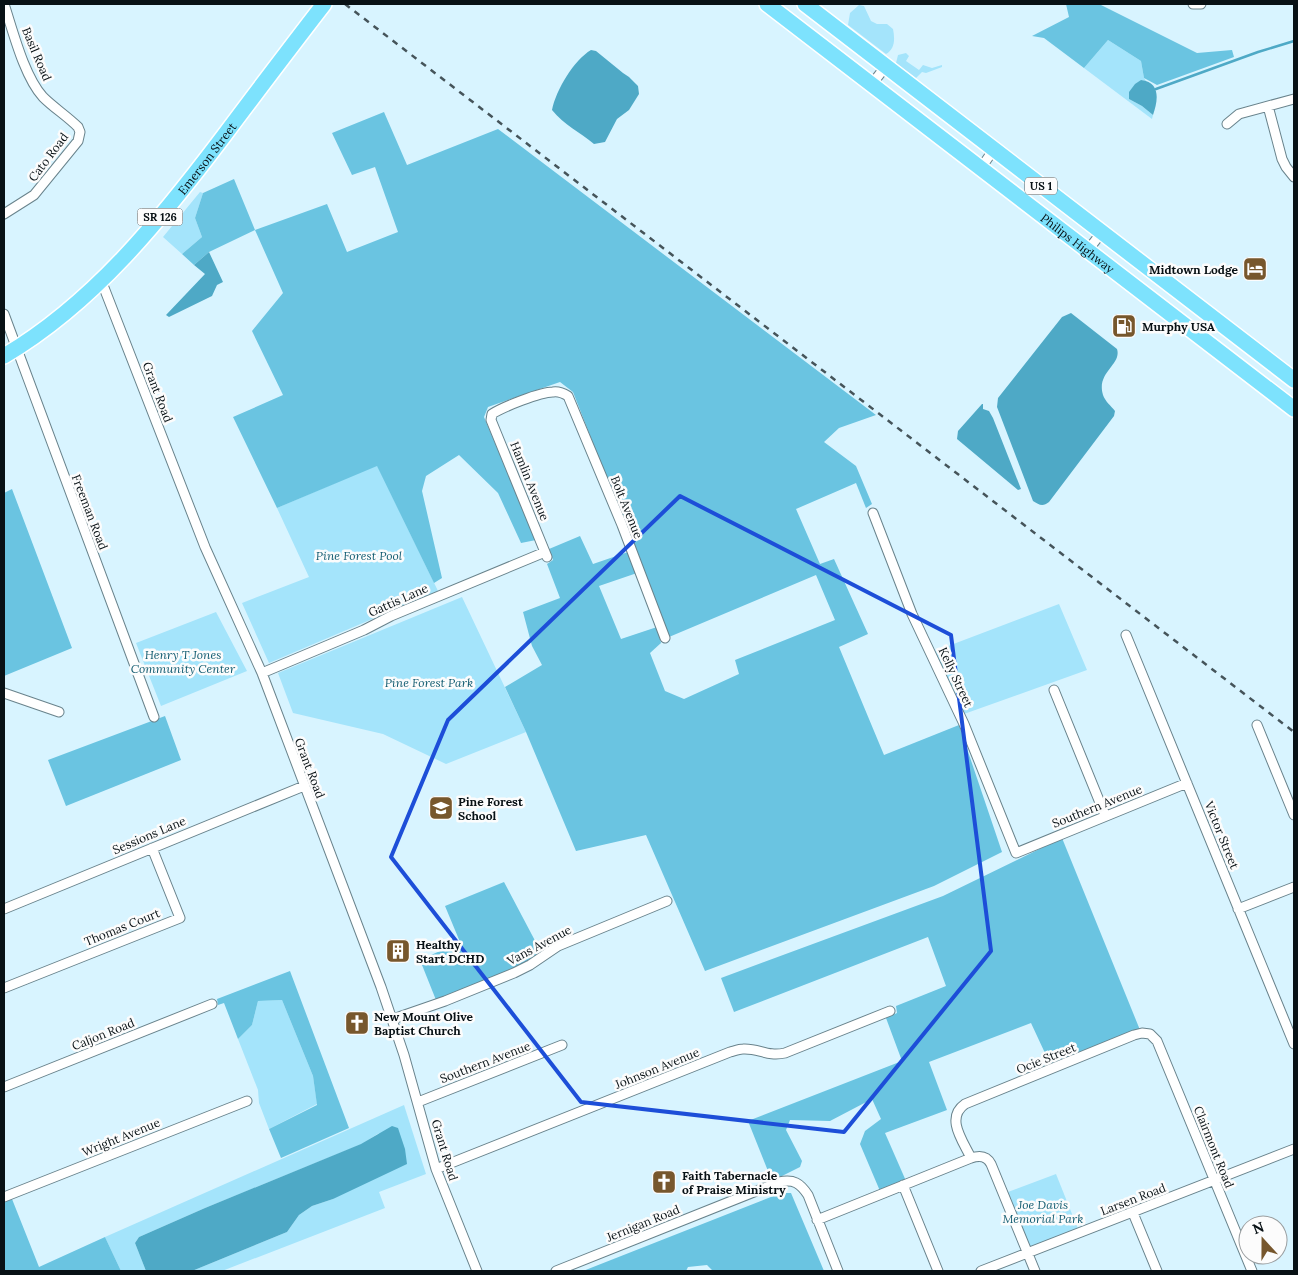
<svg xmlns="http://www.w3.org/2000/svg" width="1298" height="1275" viewBox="0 0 1298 1275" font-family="Lora,serif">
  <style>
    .green { fill: #a4e4fb }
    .forest { fill: #6ac4e1 }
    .water { fill: #4ea9c6 }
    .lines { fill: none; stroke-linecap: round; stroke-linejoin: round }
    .stream { stroke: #4ea9c6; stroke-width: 2.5 }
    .minor-casing { stroke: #69838c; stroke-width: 11 }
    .primary-casing { stroke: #fff; stroke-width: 18 }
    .minor { stroke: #fff; stroke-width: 9 }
    .primary { stroke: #7de2fd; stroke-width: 15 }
    .rail { stroke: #45545a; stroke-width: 2.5; stroke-dasharray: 6 6; stroke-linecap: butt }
    .marked { fill: none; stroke: #1d4ed8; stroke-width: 4; stroke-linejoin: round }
    .labels { text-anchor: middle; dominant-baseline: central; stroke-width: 5; stroke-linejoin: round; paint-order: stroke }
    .shield { fill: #fcfcfc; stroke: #51585a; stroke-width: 1 }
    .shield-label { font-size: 11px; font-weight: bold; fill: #081115 }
    .street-label { font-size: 12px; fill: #081115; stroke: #fcfcfc }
    .poi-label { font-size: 12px; font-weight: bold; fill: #081115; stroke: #fcfcfc; text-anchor: start }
    .park-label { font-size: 12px; font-style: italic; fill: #125c71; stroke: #fcfcfc }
  </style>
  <rect width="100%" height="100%" fill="#d8f4ff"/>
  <path class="green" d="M859 5 864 6 871 21 877 24H887L893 29C895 39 895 49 886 54L848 25 850 13Z
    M1108 40 1141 61 1144 78 1146 81 1141 80 1129 99 1142 106 1153 115 1152 119 1084 68Z
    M906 53 909 56 906 61 919 70 923 65 932 68 942 65V67L926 73 922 72 916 78 896 63 898 55Z
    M200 192 203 193 195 218 202 237 182 254 163 237Z
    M377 465 438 591 269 663 242 603 309 577 277 508Z
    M462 597 526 732 446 764 383 734 293 713 278 673Z
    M1059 604 1087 670 964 714 935 651Z
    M216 612 247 671 161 706 136 643Z
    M282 1000 313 1076 317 1104 269 1129 259 1103 258 1090 238 1039 252 1025 258 1001Z
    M404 1105 426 1174 379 1192 385 1208 222 1271H192L287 1232 299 1215 312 1206 333 1199 379 1133 362 1144 205 1208 139 1237 135 1243 146 1271H121L105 1237Z
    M1056 1174 1078 1229 1030 1247 1008 1192Z"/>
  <path class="forest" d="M1066 4H1099L1197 53 1232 50 1234 57 1157 85 1144 78 1141 61 1108 40 1084 68 1044 38 1032 36 1069 17Z
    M384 112 407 165 498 129 876 415 839 428 824 442 856 466 872 504 866 508 856 483 796 509 820 564 834 559 868 634 839 647 884 755 959 725 1002 852 934 886 705 971 646 835 576 851 526 732 505 687 542 665 532 646 523 612 560 598 547 564 553 560 549 549 580 536 593 564 628 552 637 573 599 586 621 639 657 627 661 643 650 653 665 691 684 699 739 674 735 660 835 620 816 575 669 637 573 392 560 382 488 407 484 417 536 540 521 543 498 493 459 455 426 476 422 491 442 578 434 583 377 466 277 508 233 417 283 395 252 331 283 293 255 230 209 252 194 265 182 254 202 237 195 218 203 193 234 179 255 230 327 204 347 252 398 232 375 167 352 175 332 133Z
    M12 489 72 648 4 676V493Z
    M165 716 181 760 66 806 48 760Z
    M1062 838 1140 1030 1051 1066 1031 1023 929 1062 947 1110 885 1133 906 1181 880 1191 860 1144 865 1131 881 1119 872 1099 830 1121 790 1120 786 1130 802 1161 800 1167 772 1181 748 1121 902 1061 886 1018 897 1013 896 1006 946 986 928 937 734 1012 721 978 943 896Z
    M504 882 541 952 516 968 436 1000 420 960 460 942 445 906Z
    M290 971 349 1128 281 1158 269 1129 317 1105 313 1076 282 1000 258 1001 252 1025 238 1039 224 1003 218 1005 217 999Z
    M781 1193H791L824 1271H713L707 1265 688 1267 686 1271H583Z
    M12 1199 39 1267 105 1237 121 1271H4V1202Z"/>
  <path class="water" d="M591 50 596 51 623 73 629 77 638 86 639 94 629 110 617 119 605 142 594 144C580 132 564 125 552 110 556 90 574 60 591 50Z
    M1141 80C1161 82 1158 101 1153 115L1142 106 1129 99V92L1135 84Z
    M209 252 223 282 217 285 212 296 169 317 166 315 205 274 194 265Z
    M1071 313 1117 349C1122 365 1096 372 1103 395 1105 401 1111 406 1115 411L1114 416 1049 502C1043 507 1039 505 1033 501L997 407 998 398 1062 317Z
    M982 404H983V409L989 411 993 418 1021 489 1018 490 957 439 958 431Z
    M392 1126 398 1128 405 1149 407 1164 333 1199 312 1206 299 1215 287 1232 192 1271H146L135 1243 139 1237 205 1208 361 1144Z"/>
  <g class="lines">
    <path class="stream" d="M1156 89 1258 52 1294 41"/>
    <defs>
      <path id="minor" d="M1193 4H1201
        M872 84 886 66
        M1268 106 1282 159 1286 167 1294 177
        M1227 124 1239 114 1294 99
        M981 168 994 149
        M4 214 34 195 78 141 80 132 78 127C67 116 54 108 43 97 24 76 13 31 4 4
        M1088 250 1102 232
        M101 280 205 547 262 673 381 987 404 1055 436 1169 477 1271
        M4 314 154 717
        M873 513 912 614 964 724 1016 853 1187 783
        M547 557 491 420 492 414C503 407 540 392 553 392 559 391 563 393 568 396L622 525 665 638
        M1126 635 1294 1044
        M262 673 364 630 391 616 545 552
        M1054 690 1105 815
        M4 693 59 712
        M1257 725 1294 815
        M4 909 304 786
        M1238 909 1294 887
        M4 988 180 918 152 848
        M393 1019 445 1001 514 973 530 965 558 946 667 901
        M4 1087 212 1004
        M418 1102 562 1045
        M971 1158C963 1141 945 1118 965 1104L1134 1035 1142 1033 1150 1034 1157 1041 1252 1271
        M436 1169 730 1052C734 1051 739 1049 743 1049 759 1048 767 1057 785 1053L890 1011
        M903 1185 938 1271
        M4 1197 247 1101
        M1133 1213 1157 1271
        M817 1220 971 1158C980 1155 987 1156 991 1164L1035 1271
        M556 1271 779 1182C794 1179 800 1183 808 1195L838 1271
        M981 1271 1294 1149"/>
      <g id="primary">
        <path id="s1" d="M767 4 1294 409"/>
        <path d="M805 4 1294 380"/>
        <path id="s2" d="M4 356C94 303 161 219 223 137 256 93 290 48 324 4"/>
      </g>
    </defs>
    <use href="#minor" class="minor-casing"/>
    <use href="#primary" class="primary-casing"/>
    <use href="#minor" class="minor"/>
    <use href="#primary" class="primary"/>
    <path class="rail" d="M345 4 1294 732"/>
  </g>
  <path class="marked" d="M680 496 951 635 991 951 844 1132 581 1102 391 857 448 720Z"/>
  <defs>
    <symbol id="hotel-square" viewBox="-11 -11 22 22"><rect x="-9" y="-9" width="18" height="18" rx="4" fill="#77572d" stroke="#fcfcfc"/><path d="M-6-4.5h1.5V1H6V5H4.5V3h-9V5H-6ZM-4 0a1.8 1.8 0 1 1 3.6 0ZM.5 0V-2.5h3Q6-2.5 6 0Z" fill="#fff"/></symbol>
    <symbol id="fuel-square" viewBox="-11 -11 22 22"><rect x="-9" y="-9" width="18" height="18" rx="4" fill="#77572d" stroke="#fcfcfc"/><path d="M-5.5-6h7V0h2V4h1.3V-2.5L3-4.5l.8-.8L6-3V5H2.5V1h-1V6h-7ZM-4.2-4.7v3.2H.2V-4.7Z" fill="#fff"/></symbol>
    <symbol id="school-square" viewBox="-11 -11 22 22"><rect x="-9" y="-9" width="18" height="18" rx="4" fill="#77572d" stroke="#fcfcfc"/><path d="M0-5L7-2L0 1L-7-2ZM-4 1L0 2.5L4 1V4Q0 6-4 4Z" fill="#fff"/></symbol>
    <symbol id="building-square" viewBox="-11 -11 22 22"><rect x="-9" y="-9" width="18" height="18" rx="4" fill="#77572d" stroke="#fcfcfc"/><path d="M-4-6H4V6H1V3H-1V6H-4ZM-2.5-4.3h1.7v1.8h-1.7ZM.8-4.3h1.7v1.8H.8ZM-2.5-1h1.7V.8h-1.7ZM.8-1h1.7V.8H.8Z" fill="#fff"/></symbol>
    <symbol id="church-square" viewBox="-11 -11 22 22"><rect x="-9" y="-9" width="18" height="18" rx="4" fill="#77572d" stroke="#fcfcfc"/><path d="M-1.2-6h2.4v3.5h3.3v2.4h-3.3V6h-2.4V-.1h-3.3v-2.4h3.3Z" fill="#fff"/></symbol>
  </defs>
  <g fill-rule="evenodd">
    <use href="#hotel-square" x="1241" y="255" width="28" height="28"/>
    <use href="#fuel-square" x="1110" y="312" width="28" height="28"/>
    <use href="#school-square" x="427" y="794" width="28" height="28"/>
    <use href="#building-square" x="384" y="937" width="28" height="28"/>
    <use href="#church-square" x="343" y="1009" width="28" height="28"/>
    <use href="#church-square" x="650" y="1168" width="28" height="28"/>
  </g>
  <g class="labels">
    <g class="shield">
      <rect x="1025" y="177.5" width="32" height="17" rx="4"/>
      <rect x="137.5" y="208.5" width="45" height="17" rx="4"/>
    </g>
    <g class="shield-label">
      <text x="1041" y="186">US 1</text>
      <text x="160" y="217">SR 126</text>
    </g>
    <g class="street-label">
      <text transform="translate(37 54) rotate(67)">Basil Road</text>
      <text transform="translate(48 157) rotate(-53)">Cato Road</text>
      <text stroke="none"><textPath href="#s2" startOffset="285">Emerson Street</textPath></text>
      <text stroke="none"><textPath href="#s1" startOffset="392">Philips Highway</textPath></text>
      <text transform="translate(158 392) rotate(69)">Grant Road</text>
      <text transform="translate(530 481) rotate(68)">Hamlin Avenue</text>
      <text transform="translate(627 507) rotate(68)">Bolt Avenue</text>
      <text transform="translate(90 512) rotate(69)">Freeman Road</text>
      <text transform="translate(398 600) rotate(-24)">Gattis Lane</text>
      <text transform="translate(956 677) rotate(65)">Kelly Street</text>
      <text transform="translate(310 768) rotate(69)">Grant Road</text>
      <text transform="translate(1097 806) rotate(-22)">Southern Avenue</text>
      <text transform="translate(149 835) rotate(-23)">Sessions Lane</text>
      <text transform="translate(1222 835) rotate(68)">Victor Street</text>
      <text transform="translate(122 927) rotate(-22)">Thomas Court</text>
      <text transform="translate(539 945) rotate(-28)">Vans Avenue</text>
      <text transform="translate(103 1034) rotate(-22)">Caljon Road</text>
      <text transform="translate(1046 1058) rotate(-22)">Ocie Street</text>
      <text transform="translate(485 1062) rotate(-21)">Southern Avenue</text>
      <text transform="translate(657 1068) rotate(-22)">Johnson Avenue</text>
      <text transform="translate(121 1137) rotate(-22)">Wright Avenue</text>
      <text transform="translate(1214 1147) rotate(68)">Clairmont Road</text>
      <text transform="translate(445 1150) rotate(73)">Grant Road</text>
      <text transform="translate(1133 1199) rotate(-21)">Larsen Road</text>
      <text transform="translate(643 1223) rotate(-22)">Jernigan Road</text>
    </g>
    <g class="poi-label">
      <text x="1238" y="269" text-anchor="end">Midtown Lodge</text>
      <text x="1142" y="326">Murphy USA</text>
      <text x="458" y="801">Pine Forest<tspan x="458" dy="14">School</tspan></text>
      <text x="416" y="944">Healthy<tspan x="416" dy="14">Start DCHD</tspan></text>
      <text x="374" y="1016">New Mount Olive<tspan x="374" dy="14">Baptist Church</tspan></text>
      <text x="682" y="1175">Faith Tabernacle<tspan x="682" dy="14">of Praise Ministry</tspan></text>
    </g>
    <g class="park-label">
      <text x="359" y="555">Pine Forest Pool</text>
      <text x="183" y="654">Henry T Jones<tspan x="183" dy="14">Community Center</tspan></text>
      <text x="429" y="682">Pine Forest Park</text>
      <text x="1043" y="1204">Joe Davis<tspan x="1043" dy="14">Memorial Park</tspan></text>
    </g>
  </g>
  <rect width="1298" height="1275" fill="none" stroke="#081115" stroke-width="10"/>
  <g transform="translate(1263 1240) rotate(339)"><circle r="24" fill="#fcfcfc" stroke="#9a9ea0"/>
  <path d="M0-4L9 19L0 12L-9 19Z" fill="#77572d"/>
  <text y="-8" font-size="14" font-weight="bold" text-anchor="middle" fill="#081115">N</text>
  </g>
</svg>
